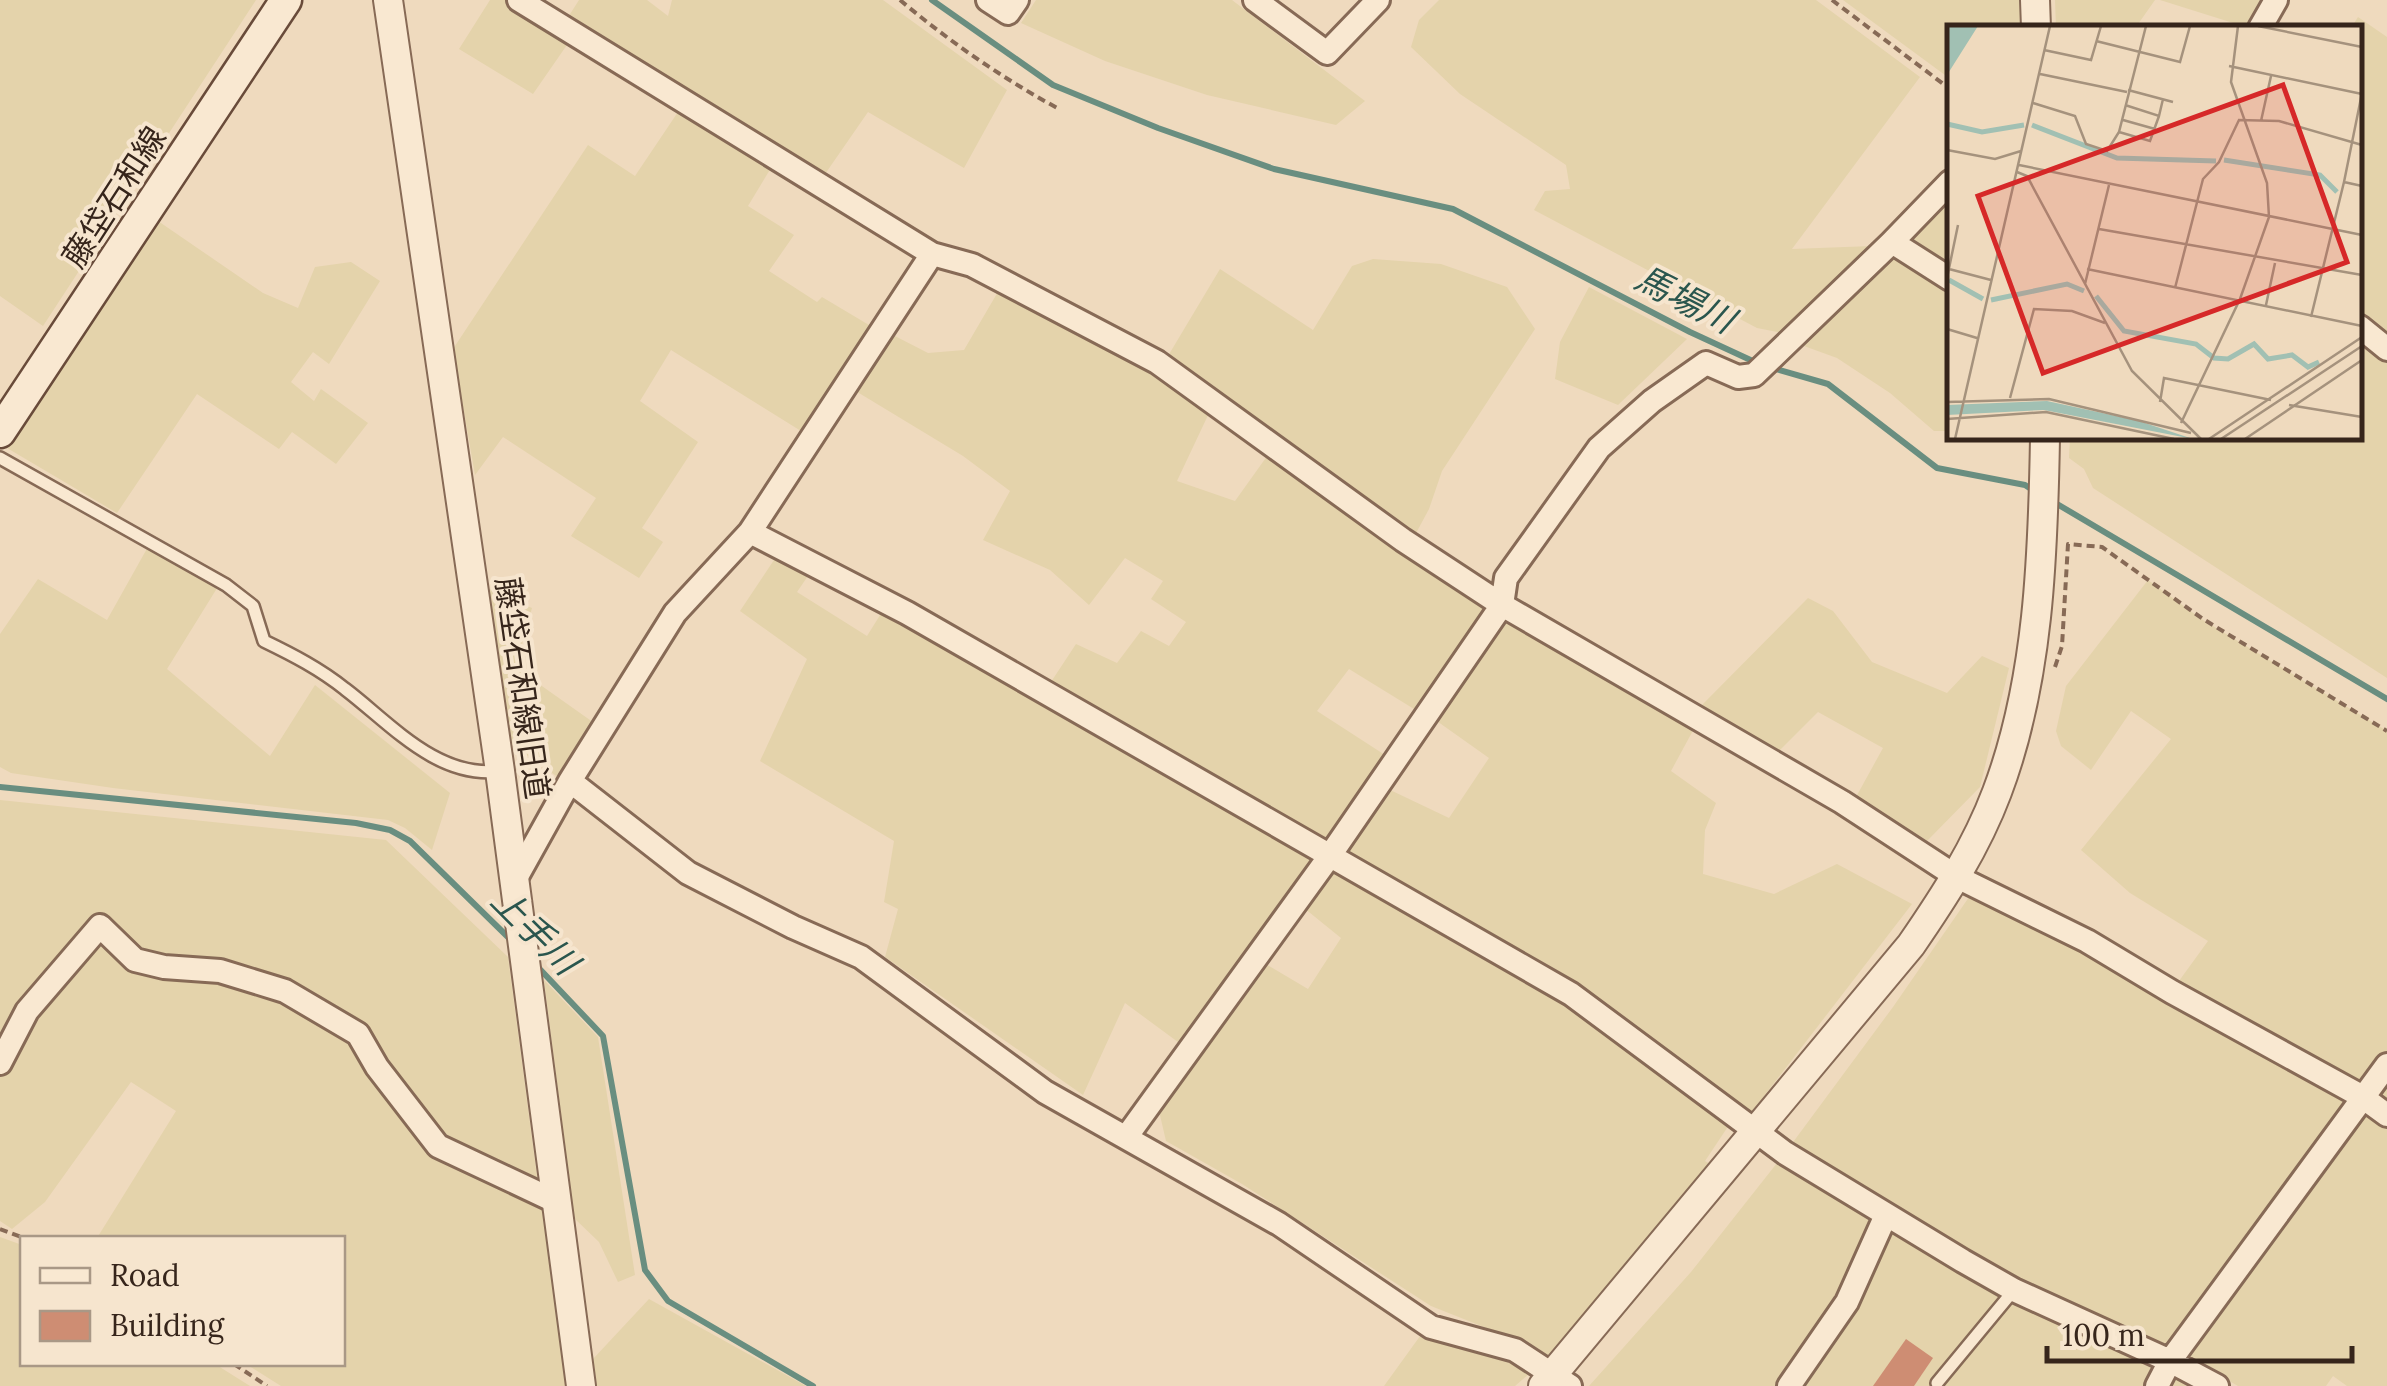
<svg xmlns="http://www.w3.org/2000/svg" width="2387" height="1386" viewBox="0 0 2387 1386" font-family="Lora,'Noto Sans JP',serif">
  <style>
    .farmland { fill: #e4d3ab }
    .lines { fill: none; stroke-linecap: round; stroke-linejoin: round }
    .stream { stroke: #698e80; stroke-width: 6 }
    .building { fill: #ce8d73 }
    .service-casing { stroke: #876a56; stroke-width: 16 }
    .minor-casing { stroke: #876a56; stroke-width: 28 }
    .tertiary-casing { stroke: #876a56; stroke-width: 32 }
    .secondary-casing { stroke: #694b3a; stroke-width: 35 }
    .path { stroke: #876a56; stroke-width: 4; stroke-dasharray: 8 5; stroke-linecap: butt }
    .service { stroke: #f9e8d1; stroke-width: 11 }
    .minor { stroke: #f9e8d1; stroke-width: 22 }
    .tertiary { stroke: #f9e8d1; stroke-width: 28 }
    .secondary { stroke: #f9e8d1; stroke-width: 30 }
    .labels { text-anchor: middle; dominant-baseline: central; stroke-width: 8; stroke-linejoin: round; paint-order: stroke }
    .street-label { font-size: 32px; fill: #36251b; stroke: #f6e5ce }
    .water-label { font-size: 35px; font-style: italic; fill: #2a564e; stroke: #f6e5ce }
    .inset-river { fill: none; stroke: #a1c0b3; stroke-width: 5 }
    .inset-road { fill: none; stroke: #a5927d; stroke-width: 2.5 }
    .view { fill: #d62828; fill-opacity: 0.15; stroke: #d62828; stroke-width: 5 }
    .inset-edge { fill: none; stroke: #36251b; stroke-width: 5 }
  </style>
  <rect width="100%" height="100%" fill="#efdabe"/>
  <path class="farmland" d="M0 0H256L43 326 0 296Z
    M490 0H505L569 42 533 94 459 49Z
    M579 0H647L668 16 672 0H883L1007 90 964 168 868 112 823 177 565 22Z
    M1036 0H1232L1365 101 1336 125 1207 95 1105 61 1021 23Z
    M1439 0H1816L1920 77 1792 249 1872 246 1783 333 1757 328 1534 210 1545 191 1570 189 1566 165 1460 94 1411 47 1419 20Z
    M1843 0H2020L2022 27 1950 28 1949 78Z
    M2055 0H2155L2136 27 2056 28Z
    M2160 0H2266L2249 28Z
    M2358 17 2387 37V338L2360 315V28H2351Z
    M680 109 774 163 748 206 794 235 769 271 817 302 822 297 874 328 801 431 671 350 640 401 698 442 642 528 663 542 639 578 571 536 596 498 503 437 475 475 453 349 588 145 635 176Z
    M1949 200V267L1906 240Z
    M158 221 263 293 298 308 315 267 351 262 380 281 329 364 313 352 291 382 314 401 321 389 368 423 336 464 292 432 279 449 197 394 117 513 7 448Z
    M1892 257 1949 293V431H1934L1890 393 1837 358 1804 346Z
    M1373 259 1441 264 1507 287 1535 329 1442 471 1429 509 1415 535 1168 356 1220 269 1313 330 1352 266Z
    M1589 287 1687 339 1618 405 1555 379 1560 342Z
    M999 290 1129 358 1210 411 1177 481 1235 501 1270 452 1489 606 1414 709 1349 669 1317 711 1385 755 1326 845 1049 685 1076 644 1117 663 1141 631 1169 646 1186 622 1151 599 1163 581 1125 558 1089 605 1050 570 983 540 1010 491 963 456 854 390 891 334 928 353 964 350Z
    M2360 338 2387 360V678L2093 488 2084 469 2069 458 2070 438H2360Z
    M149 545 219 585 167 669 270 756 315 685 450 793 432 850 405 828 388 820 113 788 11 773 0 767V634L38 579 107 620Z
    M778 554 810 573 797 592 867 636 882 612 1314 862 1182 1045 1125 1003 1083 1095 885 957 898 909 884 902 894 841 760 761 807 659 740 611Z
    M2148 580 2203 620 2387 731V1115L2362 1096 2171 1360 2217 1386H1589L1691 1272 1785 1153 1893 1007 1976 887 2171 992 2208 941 2130 893 2081 850 2171 739 2131 711 2091 770 2061 746 2056 731 2066 686Z
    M489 589 532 608 515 667 597 725 562 780 507 741Z
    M1808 598 1833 611 1872 662 1947 693 1982 656 2009 668 1980 787 1927 841 1856 797 1883 748 1818 712 1777 753 1702 705Z
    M1503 618 1696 725 1671 771 1716 803 1705 830 1703 874 1774 894 1837 864 1912 904 1751 1113 1617 1012 1345 853 1386 788 1449 818 1489 758 1434 719Z
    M0 800 386 840 508 957 538 1184 469 1151 443 1135 360 1025 320 996 280 980 146 956 113 925 0 1042Z
    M1331 870 1571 1002 1731 1122 1705 1161 1715 1167 1548 1362 1514 1339 1431 1306 1242 1184 1166 1141 1159 1111 1264 963 1308 989 1341 938 1304 908Z
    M97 946 108 948 130 968 149 977 227 984 275 997 355 1046 437 1157 542 1209 566 1386H281L246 1364H342V1238H97L176 1111 131 1082 45 1202 12 1229 0 1221V1077L27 1030Z
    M544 980 598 1037 635 1275 618 1282 599 1242 574 1218Z
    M2363 1108 2387 1125V1386H2347L2333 1376 2326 1386H2238L2186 1356Z
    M0 1237 22 1245V1364H215L250 1386H0Z
    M649 1299 788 1376 806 1386H597L593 1359Z
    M1423 1332 1487 1350 1529 1374 1515 1386H1384Z"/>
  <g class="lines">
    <path class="stream" d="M932 0 1053 85 1158 128 1274 169 1453 209 1690 332 1757 363
      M1769 367 1828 384 1937 468 2025 485 2037 493
      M2052 501 2387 699
      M0 787 356 823 390 830 410 841 512 941
      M535 964 603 1036 645 1270 668 1301 813 1386"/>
  </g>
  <path class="building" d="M1906 1339 1933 1358 1914 1386H1873Z"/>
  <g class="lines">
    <defs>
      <path id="service" d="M0 458 226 585 253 606 264 641C293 655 320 669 345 689 390 723 437 779 500 771
        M1937 1383 2014 1290"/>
      <path id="minor" d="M519 0 932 254 972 265 1157 362 1403 540 1502 605 1842 802 1957 877 2087 941 2172 992 2361 1096 2387 1115
        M988 0 1008 13 1017 0
        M1255 0 1327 53 1378 0
        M2260 28 2276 0
        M1892 242 1950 279
        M2360 327 2387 349
        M750 532 907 613 1571 994 1785 1153 1963 1261 2014 1290 2170 1361 2217 1386
        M570 781 688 873 793 927 861 957 1045 1092 1279 1224 1431 1327 1515 1350 1570 1386
        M515 880 570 781 675 613 750 532 932 254
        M0 1063 27 1011 100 926 135 960 164 967 220 971 285 991 358 1034 377 1067 438 1146 557 1202
        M1127 1136 1329 857 1502 605 1506 578 1599 448 1652 401 1706 363 1738 377 1754 375 1892 242 1950 182
        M1789 1386 1847 1302 1886 1215
        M2157 1386 2170 1361 2387 1065"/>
      <path id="tertiary" d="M388 0 500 771 581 1386
        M2035 0 2036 28
        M1543 1386 1911 945C1944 897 1976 848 1997 792 2039 681 2043 555 2045 438"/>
      <path id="secondary" d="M0 432 286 0"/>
    </defs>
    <use href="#service" class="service-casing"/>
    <use href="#minor" class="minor-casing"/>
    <use href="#tertiary" class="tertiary-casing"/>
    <use href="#secondary" class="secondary-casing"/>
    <path class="path" d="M900 0C950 42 1002 78 1059 109
      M1832 0 1950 89
      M2055 667 2062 646 2068 544 2102 547 2203 619 2387 731
      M0 1229 24 1238
      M234 1364 267 1386"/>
    <use href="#service" class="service"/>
    <use href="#minor" class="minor"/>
    <use href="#tertiary" class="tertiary"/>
    <use href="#secondary" class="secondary"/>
  </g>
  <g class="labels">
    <g class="street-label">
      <text transform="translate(114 197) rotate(-57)">藤垈石和線</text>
      <text transform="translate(523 688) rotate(82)">藤垈石和線旧道</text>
    </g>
    <g class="water-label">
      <text transform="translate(1685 299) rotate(27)">馬場川</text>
      <text transform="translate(535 931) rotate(45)">上手川</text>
    </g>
  </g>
  <g transform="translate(1947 25)">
    <rect width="415" height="415" fill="#efdabe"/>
    <path d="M0 1H31L0 50ZM100 376 192 396 246 414 97 385 0 390V380Z" fill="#a1c0b3"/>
    <path class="inset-river" d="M0 99 35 107 77 100M85 100 170 133 269 136M277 135 373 150 390 167M2 255 36 274M149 271 177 306 249 319 267 333 281 334 307 319 321 334 345 330 361 342 372 337M44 275 120 259 137 266"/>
    <path class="inset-road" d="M311 1 415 22M149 16 233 37 243 1M97 25 144 35 154 1M282 41 415 69M93 49 180 67M181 65 226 77M415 68 397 157 415 161M86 78 128 91 139 119 160 126 172 107 199 1M178 80 212 91 216 74M176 95 208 104M314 96 324 51M172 107 203 116 212 91M0 125 48 134 74 126M72 140 415 210M70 147 80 151 185 346 254 414M152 204 415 250M2 244 44 255M140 244 415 301M0 253 11 200M138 259 162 160M228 263 256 154 272 137 292 95 332 96 415 120M319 280 328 238M364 292 397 157M0 304 30 313M63 373 87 284 125 286 158 298M0 377 102 374 244 408M213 377 217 353 324 375M342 380 415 392M0 394 99 387 227 414M234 398 293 274 322 192 320 158 284 57 291 1M8 414 103 1M262 414 415 312M274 414 415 321M298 414 415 335"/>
    <path class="view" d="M336 60 400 237 96 348 31 171Z"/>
    <rect width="415" height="415" class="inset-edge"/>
  </g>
  <rect x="20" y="1236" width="325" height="130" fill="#f6e5ce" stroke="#a99886" stroke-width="2.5"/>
  <rect x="40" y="1268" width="50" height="15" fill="#f9e8d1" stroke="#a99886" stroke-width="2.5"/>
  <text x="110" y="1286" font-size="30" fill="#36251b">Road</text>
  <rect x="40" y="1311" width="50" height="30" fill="#ce8d73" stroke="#a99886" stroke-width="2.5"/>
  <text x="110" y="1336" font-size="30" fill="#36251b">Building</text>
  <path d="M2047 1346v15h305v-15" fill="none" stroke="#36251b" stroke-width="5"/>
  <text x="2062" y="1346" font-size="30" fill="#36251b" stroke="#f6e5ce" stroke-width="8" paint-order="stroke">100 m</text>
</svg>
